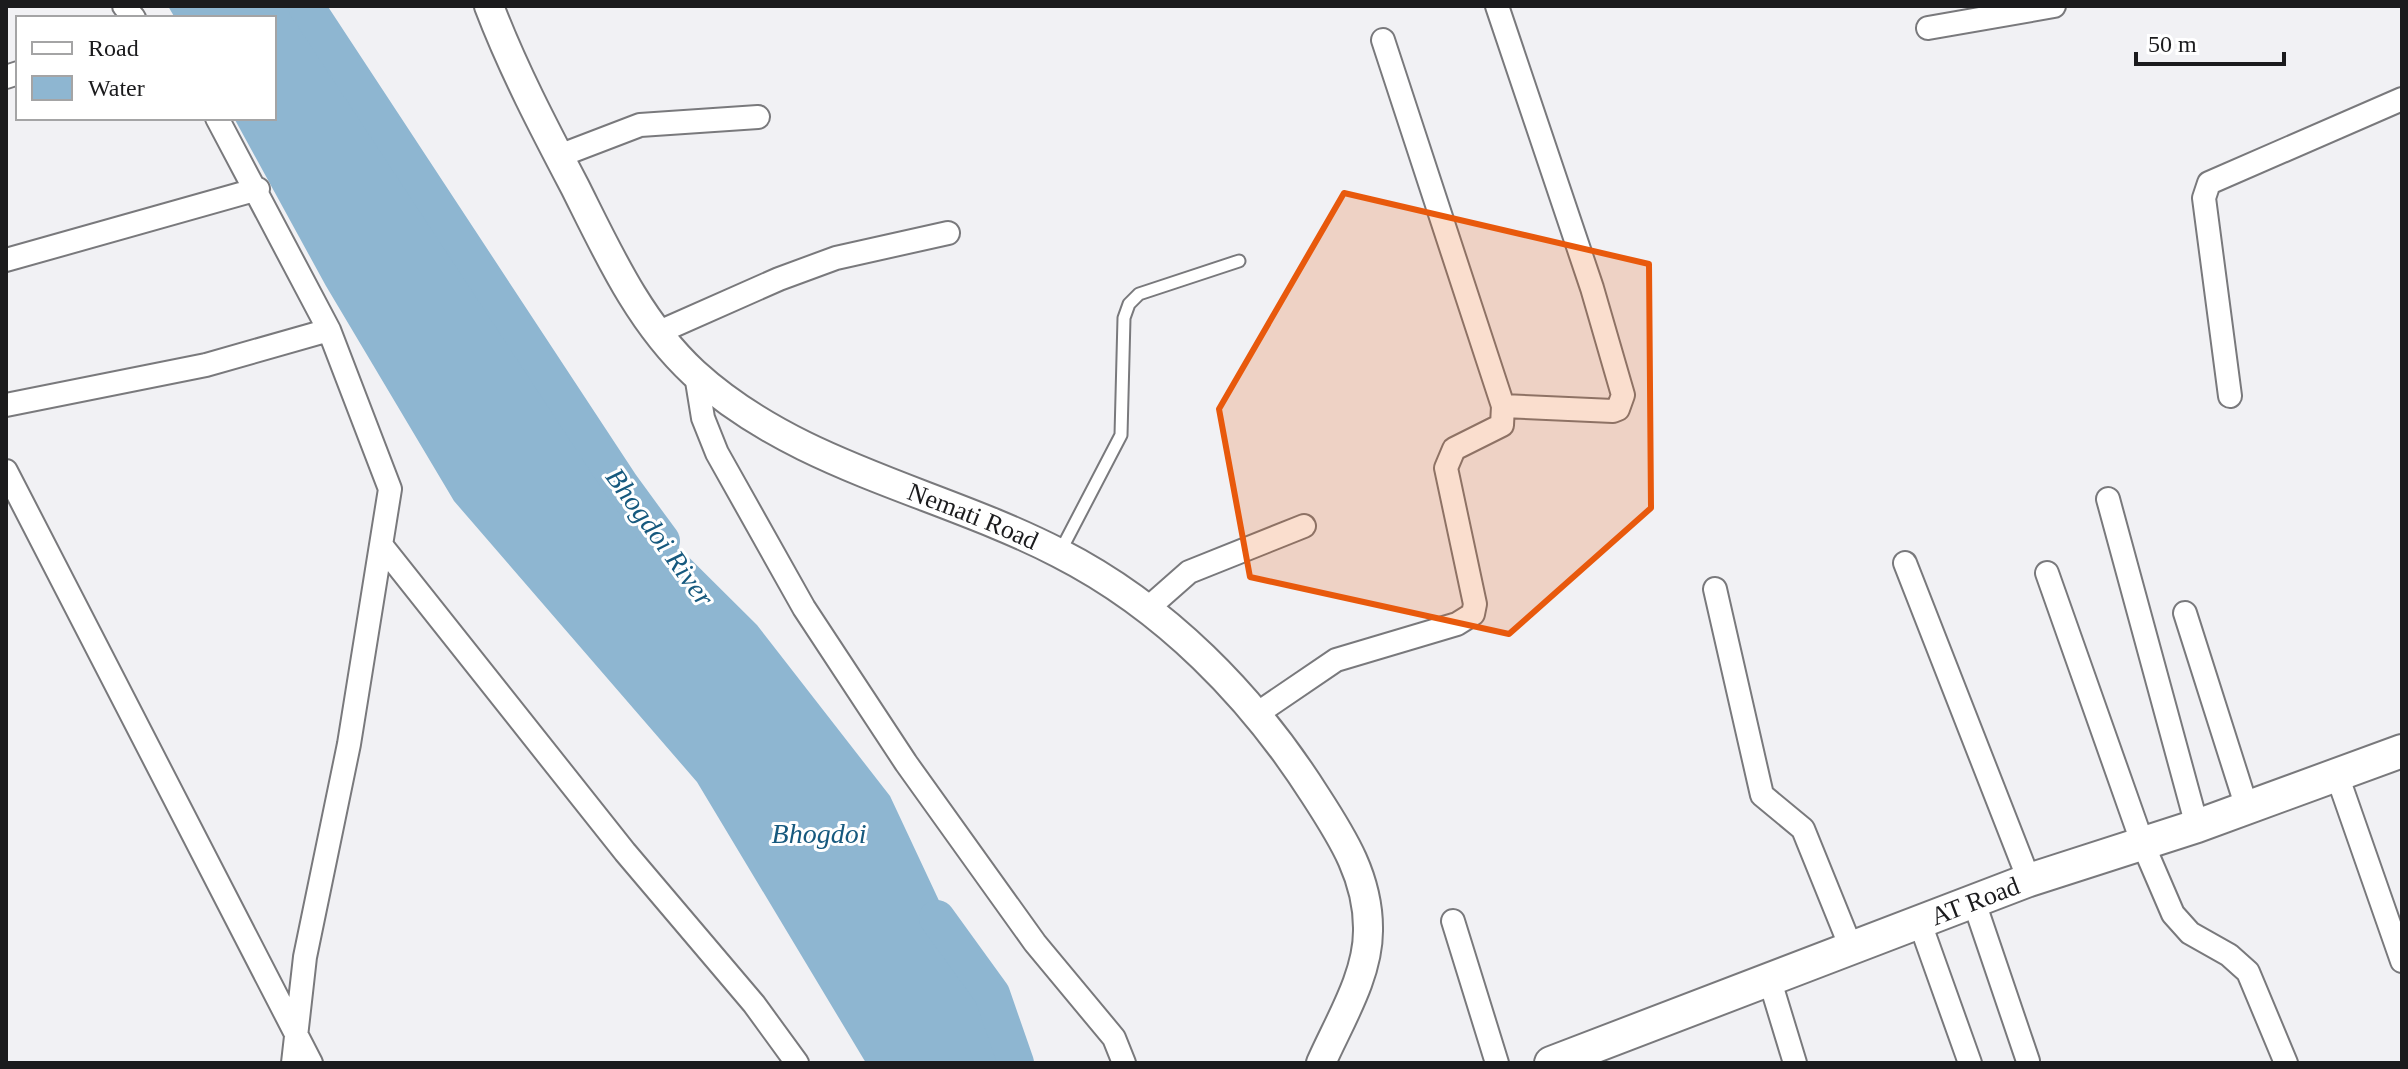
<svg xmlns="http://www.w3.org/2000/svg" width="2408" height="1069" viewBox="0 0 2408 1069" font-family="Georgia,serif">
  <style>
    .water { fill: #8eb6d1 }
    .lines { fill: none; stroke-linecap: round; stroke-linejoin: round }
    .river { stroke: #8eb6d1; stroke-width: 36 }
    .service-casing { stroke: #79797c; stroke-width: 15 }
    .minor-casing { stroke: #79797c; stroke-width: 26 }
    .tertiary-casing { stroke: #79797c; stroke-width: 32 }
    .secondary-casing { stroke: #79797c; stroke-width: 36 }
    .service { stroke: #fff; stroke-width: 11 }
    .minor { stroke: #fff; stroke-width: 22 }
    .tertiary { stroke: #fff; stroke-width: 28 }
    .secondary { stroke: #fff; stroke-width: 32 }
    .marked { fill: #e8590c; fill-opacity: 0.2; stroke: #e8590c; stroke-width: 6; stroke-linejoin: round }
    .labels { text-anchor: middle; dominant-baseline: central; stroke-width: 6; stroke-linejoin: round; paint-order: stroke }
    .street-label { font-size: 26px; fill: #1b1b1d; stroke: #fff }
    .water-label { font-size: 28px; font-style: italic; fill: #16597e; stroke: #fff }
  </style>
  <rect width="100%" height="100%" fill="#f1f1f4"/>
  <path class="water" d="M168 6H303L415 192 527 366 617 486 757 625 890 796 1015 1063H866L697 782 454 501 326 286 234 118H274V18H175Z"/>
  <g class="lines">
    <path class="river" d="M306 6 621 485 662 541
      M937 918 992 994 1016 1063"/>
    <defs>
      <path id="service" d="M1060 552 1121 435 1124 318 1129 304 1139 294 1239 261"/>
      <path id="minor" d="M124 6 134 18
        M1497 6 1592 288 1623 395 1618 409 1613 411 1503 406
        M1928 28 2054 6
        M6 77 18 73
        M217 118 329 330 390 489 349 744 305 957 293 1063
        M559 156 640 125 758 117
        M6 260 258 189
        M657 333 779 279 836 258 948 233
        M696 375 703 418 717 453 804 608 906 763 1035 943 1114 1038 1124 1063
        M2230 396 2204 198 2209 183 2402 99
        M6 405 206 365 329 330
        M6 471 311 1063
        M2108 499 2197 826
        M382 546 625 852 754 1004 797 1063
        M1905 563 2029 880
        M2047 573 2142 842 2173 914 2190 933 2229 955 2248 972 2286 1063
        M1715 589 1762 795 1803 829 1852 950
        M1147 609 1189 572 1304 526
        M2185 613 2247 808
        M1258 713 1336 660 1457 624 1473 614 1475 604 1446 468 1454 449 1502 425 1503 406 1383 40
        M2337 775 2402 961
        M1974 902 2028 1061
        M1453 921 1497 1063
        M1920 923 1970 1063
        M1770 981 1795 1063"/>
      <g id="tertiary">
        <path id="s1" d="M489 6C513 69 544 128 575 187 608 253 639 322 694 373 797 467 939 491 1059 553 1165 607 1252 696 1315 795 1343 838 1369 879 1368 931 1368 976 1339 1022 1321 1063"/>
      </g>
      <g id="secondary">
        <path id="s2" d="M1551 1063 2029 880 2197 826 2402 751"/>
      </g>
    </defs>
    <use href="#service" class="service-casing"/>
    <use href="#minor" class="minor-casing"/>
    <use href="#tertiary" class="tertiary-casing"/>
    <use href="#secondary" class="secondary-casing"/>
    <use href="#service" class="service"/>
    <use href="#minor" class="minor"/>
    <use href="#tertiary" class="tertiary"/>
    <use href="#secondary" class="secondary"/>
  </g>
  <path class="marked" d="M1344 193 1649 264 1651 508 1509 634 1250 577 1219 409Z"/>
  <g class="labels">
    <g class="street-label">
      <text stroke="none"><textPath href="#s1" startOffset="738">Nemati Road</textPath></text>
      <text stroke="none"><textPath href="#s2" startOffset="454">AT Road</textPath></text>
    </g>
    <g class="water-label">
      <text transform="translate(660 537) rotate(54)">Bhogdoi River</text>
      <text x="819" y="833">Bhogdoi</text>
    </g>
  </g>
  <rect width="2408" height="1069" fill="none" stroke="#1b1b1d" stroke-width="16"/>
  <rect x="16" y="16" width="260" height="104" fill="#ffffff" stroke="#a4a4a5" stroke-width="2"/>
  <rect x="32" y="42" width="40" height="12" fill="#ffffff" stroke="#a4a4a5" stroke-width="2"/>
  <text x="88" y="56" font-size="24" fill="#1b1b1d">Road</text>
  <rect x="32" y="76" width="40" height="24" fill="#8eb6d1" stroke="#a4a4a5" stroke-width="2"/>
  <text x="88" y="96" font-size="24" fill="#1b1b1d">Water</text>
  <path d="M2136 52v12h148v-12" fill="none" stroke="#1b1b1d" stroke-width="4"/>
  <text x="2148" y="52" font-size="24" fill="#1b1b1d" stroke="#ffffff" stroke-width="6" paint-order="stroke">50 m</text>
</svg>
